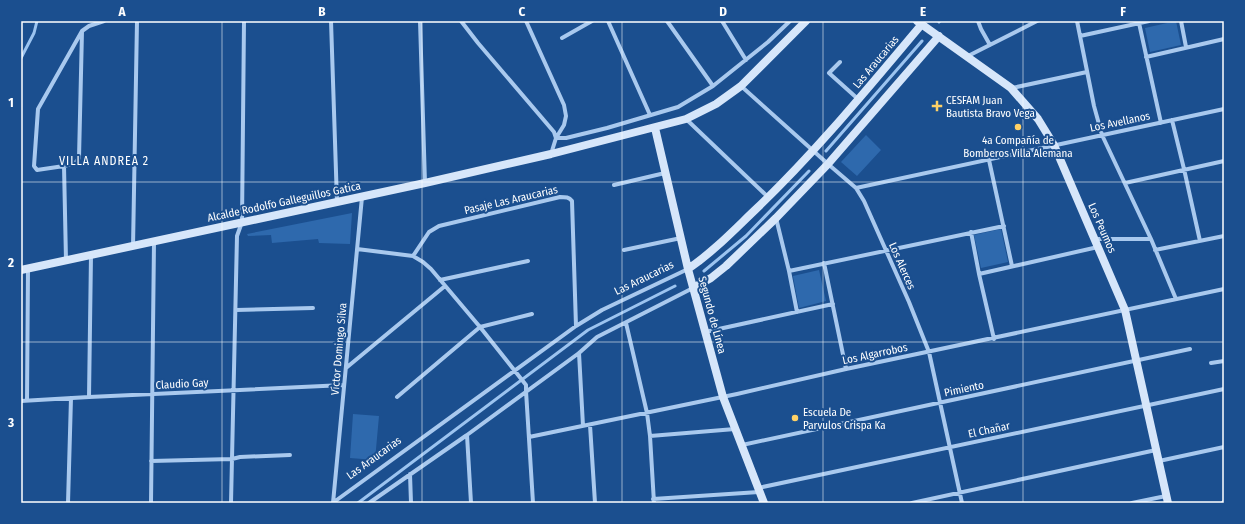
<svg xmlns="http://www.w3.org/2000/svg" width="1245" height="524" viewBox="0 0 1245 524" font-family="'Fira Sans Condensed',sans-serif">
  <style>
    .green { fill: #2e69ad }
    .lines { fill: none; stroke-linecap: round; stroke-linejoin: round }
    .stream { stroke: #9cc4f0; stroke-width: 3 }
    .street { stroke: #a9c9ee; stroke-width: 4 }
    .secondary { stroke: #d6e6fa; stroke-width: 8 }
    .grid { fill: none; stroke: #fff; stroke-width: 1; stroke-opacity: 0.55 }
    .poi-dot { fill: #ffd166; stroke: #1b4f8f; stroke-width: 1.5 }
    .labels { text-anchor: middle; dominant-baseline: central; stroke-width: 4; stroke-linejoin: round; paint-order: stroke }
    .street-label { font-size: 11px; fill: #fff; stroke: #1b4f8f }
    .poi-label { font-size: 11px; fill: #fff; stroke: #1b4f8f; text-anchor: start }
    .neighbourhood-label { font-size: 12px; letter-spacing: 1px; fill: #fff; stroke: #1b4f8f }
    .neatline { fill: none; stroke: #fff; stroke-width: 1.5 }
    .grid-label { font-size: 13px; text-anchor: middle; font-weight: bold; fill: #fff }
  </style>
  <rect width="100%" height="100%" fill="#1b4f8f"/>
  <path class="green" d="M1176 21 1181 45 1150 52 1145 28Z
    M866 135 881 150 857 176 841 162Z
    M352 213 350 244 319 243 318 239 272 243 271 235 248 236 247 234Z
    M1001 229 1008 262 981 268 974 235Z
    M819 270 826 301 799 308 793 276Z
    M353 414 379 416 375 460 350 458Z"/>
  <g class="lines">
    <path class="stream" d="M939 22 940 21
      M21 58 34 33 37 21
      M826 151 922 41
      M704 271 746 236 809 171
      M358 503 588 330 675 286
      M1222 503 1224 501"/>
    <path class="street" d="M331 21 337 202
      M420 21 425 183
      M461 21 478 43 554 132 556 138
      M526 21 564 105 566 116 564 125 556 138 551 154
      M608 21 650 115
      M667 21 713 86
      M722 21 746 60
      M978 21 981 29 990 45
      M1077 21 1094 106 1102 135 1151 239 1176 299
      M1181 21 1186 47
      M1139 23 1161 123
      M82 31 38 109 34 166 37 170 64 166 75 163 79 158 82 31 89 26 104 21
      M1080 36 1149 21
      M562 38 592 21
      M968 56 1037 21
      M1146 57 1224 39
      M840 62 829 73 858 99
      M741 86 828 164 856 188 864 201 909 302 929 352 962 503
      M1012 88 1087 72
      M686 119 768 197
      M1172 120 1184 169 1200 241
      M556 138H566L607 128 678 107 713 86 768 42 790 21
      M989 160 1012 266
      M64 166 66 260
      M1125 183 1224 161
      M614 185 665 173
      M856 188C979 162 1101 135 1224 109
      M776 218 789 271 797 312
      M971 232 979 274 994 339
      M1095 239H1151
      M133 247 137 21
      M357 249 413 256 423 262 431 269 480 327 526 385V391L533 503
      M624 250 681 238
      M1155 250 1224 236
      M413 256 429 232 439 226 560 197C566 197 569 197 572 201L576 326
      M824 263 846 369
      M789 271 1004 226
      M979 274 1098 247
      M440 280 528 261
      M236 310 313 308
      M626 323 647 413 650 436 654 503
      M705 332 833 304
      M579 353 583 426
      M1211 363 1224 361
      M346 368 445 286
      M89 397 91 255
      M397 397 480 327 532 314
      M21 401 89 397 344 385
      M27 401 28 269
      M590 425 595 503
      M467 435 471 503
      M650 436 735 429
      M529 437 737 394 846 369 1224 289
      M742 445 1190 349
      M151 461 232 459 240 457 290 455
      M1159 461 1224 447
      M410 474 411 503
      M758 488 1224 389
      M653 499 759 492
      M334 502 576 326 602 310 688 269
      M68 503 71 398
      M151 503 154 242
      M231 503 237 236 242 222 244 21
      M333 503 362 197
      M369 503 467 435 579 353 597 337 693 288
      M912 503 1156 450
      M1132 503 1166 496"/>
    <path class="secondary" d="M917 21 1011 88 1038 119 1054 145 1125 310 1168 503
      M655 128 688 269 723 397 764 503
      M688 269C713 252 733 231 755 210 815 153 868 88 922 24
      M21 270 425 183 551 154 686 119 716 104 741 86 806 21
      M693 288 711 278 726 266 776 218 828 164 939 36"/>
  </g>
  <path class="grid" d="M222 21V503M422 21V503M622 21V503M823 21V503M1023 21V503M21 182H1224M21 342H1224"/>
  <g class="poi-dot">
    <path d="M935 100h4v4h4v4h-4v4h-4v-4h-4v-4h4z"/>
    <circle cx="1018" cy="127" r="4"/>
    <circle cx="795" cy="418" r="4"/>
  </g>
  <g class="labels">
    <g class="street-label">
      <text transform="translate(876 62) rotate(-50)">Las Araucarias</text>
      <text transform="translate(1120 122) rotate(-12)">Los Avellanos</text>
      <text transform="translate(511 200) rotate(-13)">Pasaje Las Araucarias</text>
      <text transform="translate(284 202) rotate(-12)">Alcalde Rodolfo Galleguillos Gatica</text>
      <text transform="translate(1102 228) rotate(66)">Los Peumos</text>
      <text transform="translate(902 266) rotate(66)">Los Alerces</text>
      <text transform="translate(644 278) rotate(-26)">Las Araucarias</text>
      <text transform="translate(712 315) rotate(75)">Segundo de Línea</text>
      <text transform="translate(339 349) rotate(-85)">Víctor Domingo Silva</text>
      <text transform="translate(875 354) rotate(-12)">Los Algarrobos</text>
      <text transform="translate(182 384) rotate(-3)">Claudio Gay</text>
      <text transform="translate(964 389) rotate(-12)">Pimiento</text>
      <text transform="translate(989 430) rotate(-12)">El Chañar</text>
      <text transform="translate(374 458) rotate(-36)">Las Araucarias</text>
    </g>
    <g class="poi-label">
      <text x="946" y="100">CESFAM Juan<tspan x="946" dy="13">Bautista Bravo Vega</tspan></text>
      <text x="1018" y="140" text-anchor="middle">4a Compañía de<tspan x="1018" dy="13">Bomberos Villa Alemana</tspan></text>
      <text x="803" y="412">Escuela De<tspan x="803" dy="13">Parvulos Crispa Ka</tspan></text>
    </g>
    <g class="neighbourhood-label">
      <text x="104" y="161">VILLA ANDREA 2</text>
    </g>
  </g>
  <rect width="1245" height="524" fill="none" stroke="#1b4f8f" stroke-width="44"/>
  <rect x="22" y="22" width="1201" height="480" class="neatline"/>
  <g class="grid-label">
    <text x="122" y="16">A</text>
    <text x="322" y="16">B</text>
    <text x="522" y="16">C</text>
    <text x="723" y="16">D</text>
    <text x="923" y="16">E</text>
    <text x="1123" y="16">F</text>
    <text x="11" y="107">1</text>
    <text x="11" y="267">2</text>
    <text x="11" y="427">3</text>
  </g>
</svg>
